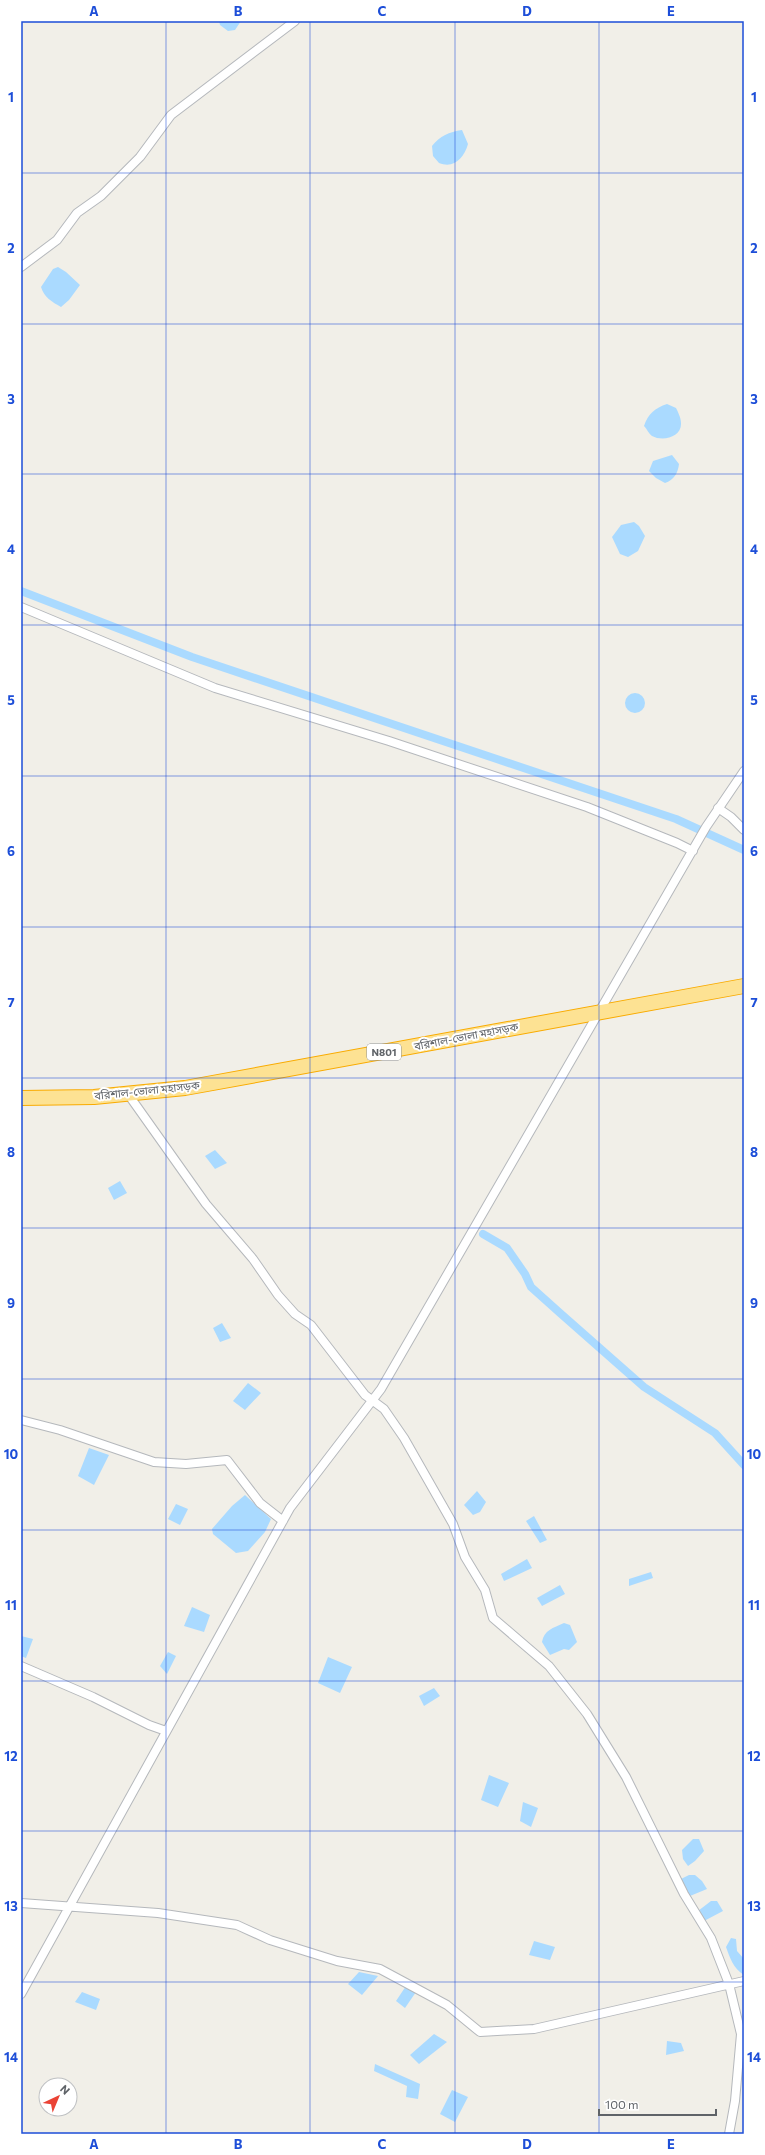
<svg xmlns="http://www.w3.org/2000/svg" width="765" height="2155" viewBox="0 0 765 2155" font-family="Commissioner,'Noto Sans Bengali',sans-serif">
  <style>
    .water { fill: #aadaff }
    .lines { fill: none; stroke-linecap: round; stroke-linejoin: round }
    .canal { stroke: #aadaff; stroke-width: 8 }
    .street-casing { stroke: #b5b8bc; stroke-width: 10 }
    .highway-casing { stroke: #f9ab00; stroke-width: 16 }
    .street { stroke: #fff; stroke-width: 8 }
    .highway { stroke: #fde293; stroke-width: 14 }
    .grid { fill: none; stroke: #1d4ed8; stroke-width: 1; stroke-opacity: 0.55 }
    .labels { text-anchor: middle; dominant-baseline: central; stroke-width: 4; stroke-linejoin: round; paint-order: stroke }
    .shield { fill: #fff; stroke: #8f9295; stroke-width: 1 }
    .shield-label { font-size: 10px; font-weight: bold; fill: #5f6368 }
    .street-label { font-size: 11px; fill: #5f6368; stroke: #fff }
    .neatline { fill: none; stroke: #1d4ed8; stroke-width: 1.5 }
    .grid-label { font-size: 13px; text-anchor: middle; font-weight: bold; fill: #1d4ed8 }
  </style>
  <rect width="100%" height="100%" fill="#f1efe8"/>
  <path class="water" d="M219 21H241L235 30 228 31 220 25Z
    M462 130 468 144C464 158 454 169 439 163L433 156 432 146C440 136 449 132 462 130Z
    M58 267 66 272 80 285 69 300 61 307C52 302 44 297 41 287L53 269Z
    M667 404 676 408C678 412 681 418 681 423 682 437 663 442 652 436 649 434 647 429 644 426 648 414 655 408 667 404Z
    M672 455 679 464C678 473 674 480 665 483L656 478 649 471 653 461Z
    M634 522 639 526 645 536 638 551 628 557 620 554 612 537 621 525Z
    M625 703a10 10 0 1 1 20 0a10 10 0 1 1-20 0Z
    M215 1150 227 1163 215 1169 205 1156Z
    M120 1181 127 1193 114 1200 108 1188Z
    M222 1323 231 1338 220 1342 213 1328Z
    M248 1383 261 1393 245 1410 233 1401Z
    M89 1448 109 1455 94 1485 78 1476Z
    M477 1491 486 1502 480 1512 473 1515 464 1505Z
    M245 1495 271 1519 265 1532 248 1551 236 1553 213 1534 212 1529 232 1506Z
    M176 1504 188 1509 180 1525 168 1519Z
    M534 1516 547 1540 540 1543 526 1521Z
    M527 1559 532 1568 504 1581 501 1574Z
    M651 1572 653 1578 629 1586V1579Z
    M560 1585 565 1594 542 1606 537 1598Z
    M192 1607 210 1615 204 1632 184 1626Z
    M564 1623 570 1625 577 1642 569 1650 564 1649 550 1655 542 1642C544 1630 553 1628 564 1623Z
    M21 1636 33 1639 26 1658 21 1656Z
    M168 1652 176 1656 167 1674 160 1666Z
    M328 1657 352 1667 340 1693 318 1683Z
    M434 1688 440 1696 424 1706 419 1696Z
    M489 1775 509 1783 498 1807 481 1800Z
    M523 1802 538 1808 531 1827 520 1821Z
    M693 1839H699L704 1851 695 1861 688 1866 683 1859 682 1850Z
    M689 1875H695L702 1881 707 1889 690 1896 681 1879Z
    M711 1901H717L723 1911 704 1921 698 1911Z
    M731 1938 736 1939 737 1951 744 1959V1975C733 1968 730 1958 726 1947Z
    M534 1941 555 1947 550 1960 529 1955Z
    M359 1972 378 1976 362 1995 348 1984Z
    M406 1986 416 1992 405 2008 396 2001Z
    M82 1992 100 1999 96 2010 75 2002Z
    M434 2034 447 2042 419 2064 410 2055Z
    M667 2041 681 2043 684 2051 666 2055Z
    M375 2064 420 2084 418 2099 406 2097 407 2086 374 2071Z
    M452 2090 468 2097 455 2122 440 2114Z"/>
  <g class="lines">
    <path class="canal" d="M21 591 192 657 676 819 744 850
      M483 1234 507 1248 525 1274 531 1287 560 1313 644 1387 715 1433 744 1465"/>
    <defs>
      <path id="street" d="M21 267 57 240 77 213 101 196 140 157 171 115 295 21
        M21 607 215 688 389 741 587 807 677 843 693 851
        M718 808 731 817 744 830
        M128 1094 206 1204 253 1259 278 1295 295 1314 311 1325 365 1395 384 1409 404 1438 453 1524 465 1557 485 1590 493 1618 549 1666 587 1714 626 1777 684 1894 711 1938 729 1984 741 2034 735 2101 729 2134
        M21 1420 60 1430 154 1462 186 1464 227 1460 260 1503 283 1521
        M21 1666 93 1697 149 1725 166 1731
        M21 1903 158 1913 237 1925 270 1940 337 1961 380 1969 447 2005 480 2032 534 2029 744 1981
        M21 1994 290 1508 381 1389 706 827 744 771"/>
      <path id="highway" d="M21 1098 94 1097 185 1088 744 986"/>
    </defs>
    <use href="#street" class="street-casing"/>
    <use href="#highway" class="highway-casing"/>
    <use href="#street" class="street"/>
    <use href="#highway" class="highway"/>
  </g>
  <path class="grid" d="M166 21V2134M310 21V2134M455 21V2134M599 21V2134M21 173H744M21 324H744M21 474H744M21 625H744M21 776H744M21 927H744M21 1078H744M21 1228H744M21 1379H744M21 1530H744M21 1681H744M21 1831H744M21 1982H744"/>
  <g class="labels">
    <rect class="shield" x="367" y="1044" width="34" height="16" rx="3"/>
    <g class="shield-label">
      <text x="384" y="1052">N801</text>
    </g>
    <g class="street-label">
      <text transform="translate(466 1036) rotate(-11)">বরিশাল-ভোলা মহাসড়ক</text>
      <text transform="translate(147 1090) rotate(-6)">বরিশাল-ভোলা মহাসড়ক</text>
    </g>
  </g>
  <rect width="765" height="2155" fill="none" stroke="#ffffff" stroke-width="44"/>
  <g transform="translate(58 2097) rotate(44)"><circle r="19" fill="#ffffff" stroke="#bfc1c3"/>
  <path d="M0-3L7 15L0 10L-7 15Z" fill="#ea4335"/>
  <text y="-6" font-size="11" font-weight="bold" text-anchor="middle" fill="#5f6368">N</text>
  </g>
  <path d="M599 2109v6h117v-6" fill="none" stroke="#5f6368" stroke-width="2"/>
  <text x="605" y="2109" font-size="12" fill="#5f6368" stroke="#ffffff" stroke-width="3" paint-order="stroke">100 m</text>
  <rect x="22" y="22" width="721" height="2111" class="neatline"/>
  <g class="grid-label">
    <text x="94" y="16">A</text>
    <text x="238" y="16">B</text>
    <text x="382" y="16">C</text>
    <text x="527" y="16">D</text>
    <text x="671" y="16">E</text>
    <text x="11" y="102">1</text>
    <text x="754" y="102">1</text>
    <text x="11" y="253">2</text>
    <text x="754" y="253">2</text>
    <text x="11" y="404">3</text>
    <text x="754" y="404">3</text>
    <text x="11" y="554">4</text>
    <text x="754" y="554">4</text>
    <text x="11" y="705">5</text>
    <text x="754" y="705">5</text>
    <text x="11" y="856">6</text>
    <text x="754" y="856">6</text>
    <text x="11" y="1007">7</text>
    <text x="754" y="1007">7</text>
    <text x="11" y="1157">8</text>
    <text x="754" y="1157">8</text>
    <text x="11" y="1308">9</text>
    <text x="754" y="1308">9</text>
    <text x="11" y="1459">10</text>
    <text x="754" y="1459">10</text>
    <text x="11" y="1610">11</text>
    <text x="754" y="1610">11</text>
    <text x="11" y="1761">12</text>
    <text x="754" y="1761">12</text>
    <text x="11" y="1911">13</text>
    <text x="754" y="1911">13</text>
    <text x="11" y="2062">14</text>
    <text x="754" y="2062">14</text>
    <text x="94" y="2149">A</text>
    <text x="238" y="2149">B</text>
    <text x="382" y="2149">C</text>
    <text x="527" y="2149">D</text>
    <text x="671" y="2149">E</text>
  </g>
</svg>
